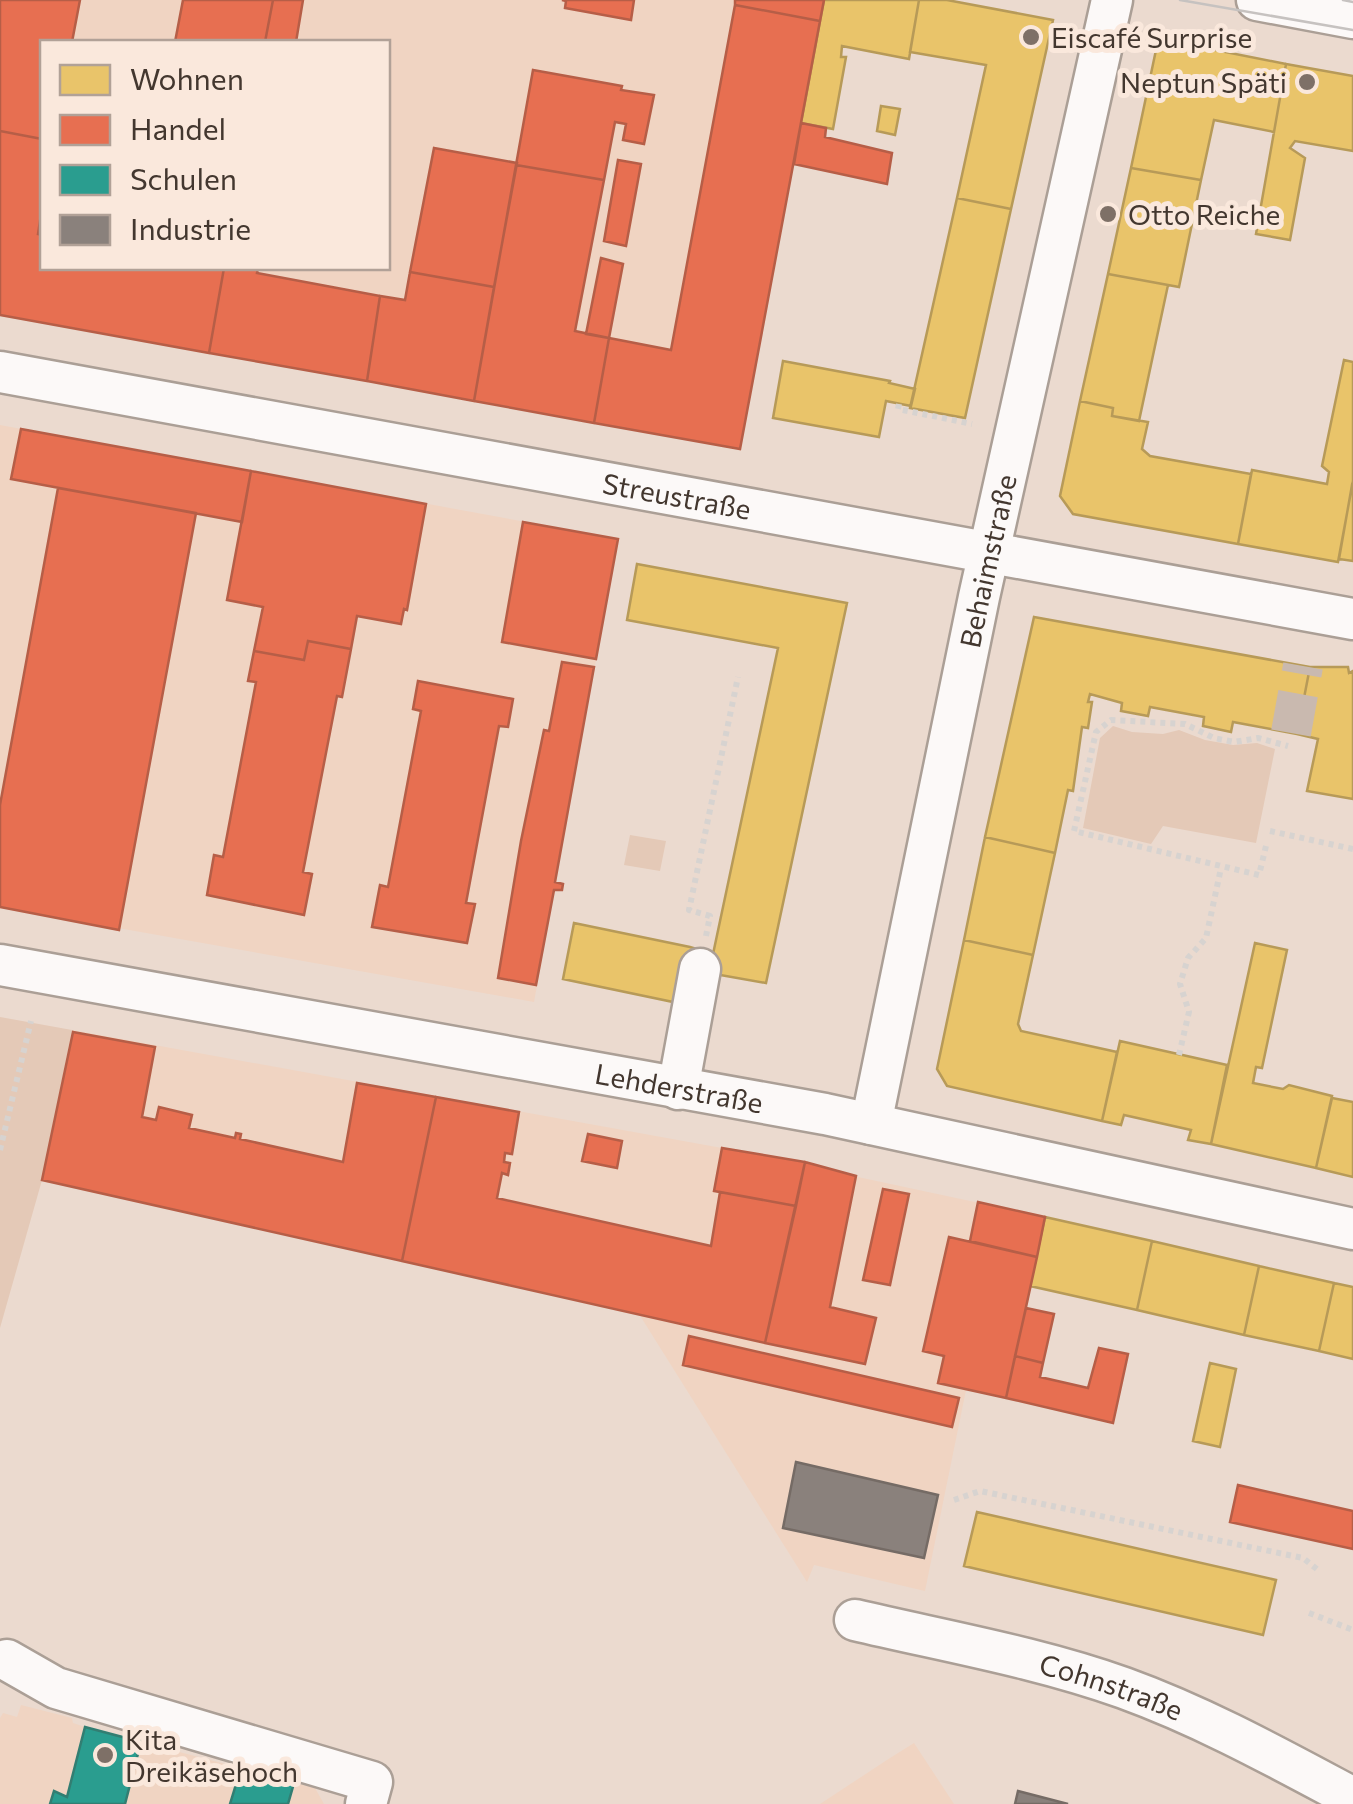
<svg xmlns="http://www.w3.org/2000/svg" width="1353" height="1804" viewBox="0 0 1353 1804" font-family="Commissioner,sans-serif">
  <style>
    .built { fill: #f0d4c2; fill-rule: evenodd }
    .green { fill: #e4c9b7 }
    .homes { fill: #e9c46a; stroke: #b79a58; stroke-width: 2.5 }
    .shops { fill: #e76f51; stroke: #b65e47; stroke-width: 2.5 }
    .schools { fill: #2a9d8f; stroke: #327e72; stroke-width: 2.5 }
    .industry { fill: #8a817c; stroke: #756b65; stroke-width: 2.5 }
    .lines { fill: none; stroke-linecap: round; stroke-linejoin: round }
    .minor-tunnel { stroke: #c9b9af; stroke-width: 40; stroke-dasharray: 40 20; stroke-linecap: butt }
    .minor-casing { stroke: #ab9f96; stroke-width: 45 }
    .path { stroke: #d7d3d0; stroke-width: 6; stroke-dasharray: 5 5; stroke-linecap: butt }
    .minor { stroke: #fcf9f8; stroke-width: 40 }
    .tram { stroke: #c6c2c0; stroke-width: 2.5 }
    .poi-dot { fill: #7e7067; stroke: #fae8dc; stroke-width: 4 }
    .labels { text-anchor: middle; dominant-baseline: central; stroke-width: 10; stroke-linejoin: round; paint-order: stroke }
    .poi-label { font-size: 28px; fill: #43372f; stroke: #fae8dc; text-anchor: start }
    .street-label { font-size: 28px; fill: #43372f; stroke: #fae8dc }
  </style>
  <rect width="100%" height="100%" fill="#ebdacf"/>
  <path class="built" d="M0 0H824L740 449 0 315ZM42 42H388V268H42Z
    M0 425 618 539 534 1002 0 907Z
    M72 1030 722 1148 1045 1217 1006 1398 966 1390 925 1591 814 1565 807 1582 639 1314 42 1180Z
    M21 1705 72 1718 73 1723 85 1727 315 1788 324 1804H0V1718L3 1713 17 1717Z
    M914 1743 954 1804H820L890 1758Z"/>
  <path class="green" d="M1113 726 1132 732 1163 734 1179 730 1205 740 1233 745 1257 743 1275 749 1256 843 1163 826 1151 844 1083 828 1100 738Z
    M630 835 666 841 660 871 624 865Z
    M0 1017 72 1030 42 1180 0 1328Z"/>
  <path class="homes" d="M824 0H919L909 59 842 46 841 57H846L833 129 801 123Z
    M919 0H947L1053 20 1011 209 957 198 986 65 910 52Z
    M1170 41 1286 64 1274 132 1214 120 1201 180 1131 168 1156 50Z
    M1286 64 1353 76V151L1295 141 1290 148 1305 158 1290 240 1256 234Z
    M881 106 900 109 895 135 877 131Z
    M1131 168 1201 180 1179 287 1108 274Z
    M957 198 1011 209 965 418 910 408Z
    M1108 274 1168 285 1139 421 1112 416 1113 408 1080 401Z
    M1344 360 1353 362V481L1338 562 1238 544 1252 470 1327 484 1329 472 1322 466Z
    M783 361 890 381 889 383 915 389 911 406 886 401 879 437 773 418Z
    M1080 401 1113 408 1112 416 1148 422 1142 449 1150 456 1251 474 1238 544 1073 514 1060 496Z
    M1352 485 1353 486V561L1339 559Z
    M637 564 847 603 766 983 709 973 778 648 627 620Z
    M1034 617 1310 667 1297 734 1233 722 1231 732 1203 726 1204 717 1150 707 1148 716 1121 711 1122 703 1090 694 1088 702H1092L1088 728 1082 727 1073 791 1068 790 1055 853 985 837Z
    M1310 667H1348L1349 673 1353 671V799L1307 791 1318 739 1297 734Z
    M985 837 1055 853 1033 955 964 940Z
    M574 923 690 947 713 954 678 1003 563 979Z
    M964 940 1033 955 1018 1024 1021 1031 1117 1052 1102 1121 947 1086 937 1069Z
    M1255 943 1287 950 1262 1068 1256 1067 1253 1083 1283 1089 1289 1085 1332 1096 1316 1168 1211 1144Z
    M1120 1041 1227 1065 1211 1144 1188 1140 1191 1130 1124 1115 1121 1125 1102 1121Z
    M1332 1098 1353 1102V1177L1316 1168Z
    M1045 1217 1152 1241 1137 1310 1030 1286Z
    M1152 1241 1259 1266 1244 1335 1137 1310Z
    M1259 1266 1334 1283 1319 1351 1244 1335Z
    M1334 1283 1353 1287V1359L1319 1351Z
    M1210 1363 1236 1369 1220 1447 1193 1441Z
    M977 1512 1276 1580 1263 1635 964 1566Z"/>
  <path class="shops" d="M0 0H80L72 42H42V139L0 131Z
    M183 0H273L265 42H175Z
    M273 0H303L296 42H265Z
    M562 0H634L631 20 565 8 566 1Z
    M735 0H824L820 21 735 5Z
    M735 5 820 21 740 449 594 423 609 338 671 350Z
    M533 70 622 86 621 90 654 95 644 144 623 140 626 124 615 122 604 180 516 165Z
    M801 123 826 128 825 137 892 153 887 184 794 164Z
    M0 131 42 139V208L38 234 42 235V268H224L209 353 0 315Z
    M434 148 517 163 494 287 410 272Z
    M618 160 641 164 626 246 604 241Z
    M516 165 604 180 575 331 609 338 594 423 474 401Z
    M601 258 623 264 609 338 586 334Z
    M224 268H258L257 273 380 296 367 381 209 353Z
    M410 272 494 287 474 401 367 381 380 296 405 300Z
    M21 429 251 471 242 522 11 479Z
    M251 471 426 504 407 610 404 609 401 624 357 616 351 649 308 641 304 660 254 651 263 607 227 600Z
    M58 488 196 513 119 930 0 907V805Z
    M523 522 618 539 596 659 502 642Z
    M308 641 351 649 342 697 337 696 303 872 312 874 304 915 207 895 214 855 223 857 256 682 248 681 254 651 304 660Z
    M562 662 594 667 555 882 563 884 562 890H554L536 985 498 978 521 841 544 730 549 731Z
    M418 681 513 699 508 727 499 726 466 903 475 904 467 943 372 927 380 885 388 887 421 711 413 709Z
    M73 1032 155 1047 142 1117 156 1120 159 1107 192 1115 189 1128 235 1138 236 1133 241 1134 240 1139 343 1162 357 1083 436 1097 402 1261 42 1180Z
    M436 1097 519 1112 512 1154 505 1153 504 1162 510 1163 508 1175 502 1173 497 1198 711 1246 720 1192 796 1206 765 1343 402 1261Z
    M588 1134 622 1141 617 1168 582 1161Z
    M722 1148 805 1162 796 1206 714 1191Z
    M805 1162 856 1176 830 1307 876 1318 865 1364 765 1343Z
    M883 1189 909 1194 890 1285 863 1280Z
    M978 1202 1045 1217 1037 1257 970 1241Z
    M949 1237 1037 1257 1006 1398 938 1383 944 1356 923 1351Z
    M1026 1308 1054 1314 1043 1363 1015 1356Z
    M689 1336 959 1398 952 1427 683 1365Z
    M1099 1348 1128 1354 1113 1423 1006 1398 1015 1356 1043 1363 1040 1377 1088 1388Z
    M1238 1485 1353 1511V1549L1230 1522Z"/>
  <path class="schools" d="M85 1727 141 1742 125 1804H50L54 1791 67 1797Z
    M241 1768 294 1783 288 1804H230Z"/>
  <path class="industry" d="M796 1462 938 1495 924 1558 783 1528Z
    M1018 1791 1068 1804H1015Z"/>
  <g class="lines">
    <path class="minor-tunnel" d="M1291 733 1303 666"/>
    <defs>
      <g id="minor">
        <path d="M1257 0 1353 18"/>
        <path id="s1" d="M0 372 1353 619"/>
        <path id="s2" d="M0 965 825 1114 1353 1229"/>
        <path d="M678 1089 700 969"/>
        <path id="s3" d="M871 1124 979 597 1112 0"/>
        <path id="s4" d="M855 1620C944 1641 1037 1657 1124 1688 1204 1717 1278 1758 1353 1798"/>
        <path d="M7 1660 56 1688 372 1782 366 1804"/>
      </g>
    </defs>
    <use href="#minor" class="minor-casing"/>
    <path class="path" d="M899 404 898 409 972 424
      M1270 831 1353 849
      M1266 846 1259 875 1074 831 1096 732 1111 720 1185 724 1214 738 1234 742 1258 738 1288 746
      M706 936 710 916 689 910 738 677
      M1179 1055 1189 1012 1180 984 1188 958 1206 938 1221 868
      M0 1150 31 1021
      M954 1500 980 1491 1303 1558 1318 1570
      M1309 1613 1353 1630"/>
    <use href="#minor" class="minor"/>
    <path class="tram" d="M1180 0 1353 30
      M1343 0 1353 2"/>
  </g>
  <g class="poi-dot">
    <circle cx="1031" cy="37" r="10"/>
    <circle cx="1307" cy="82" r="10"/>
    <circle cx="1108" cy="214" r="10"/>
    <circle cx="105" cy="1755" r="10"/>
  </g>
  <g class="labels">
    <g class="poi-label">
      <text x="1051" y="37">Eiscafé Surprise</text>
      <text x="1287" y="82" text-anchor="end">Neptun Späti</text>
      <text x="1128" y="214">Otto Reiche</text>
      <text x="125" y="1739">Kita<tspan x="125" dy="32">Dreikäsehoch</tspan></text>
    </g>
    <g class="street-label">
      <text stroke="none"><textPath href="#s1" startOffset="688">Streustraße</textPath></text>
      <text stroke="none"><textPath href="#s3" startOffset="575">Behaimstraße</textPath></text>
      <text stroke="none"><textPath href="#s2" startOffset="690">Lehderstraße</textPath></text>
      <text stroke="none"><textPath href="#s4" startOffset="265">Cohnstraße</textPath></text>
    </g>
  </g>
  <rect x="40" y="40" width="350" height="230" fill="#fae8dc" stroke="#b1a197" stroke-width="2.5"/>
  <rect x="60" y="65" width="50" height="30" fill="#e9c46a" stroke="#b1a197" stroke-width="2.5"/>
  <text x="130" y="90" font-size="30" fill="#43372f">Wohnen</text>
  <rect x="60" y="115" width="50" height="30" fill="#e76f51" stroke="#b1a197" stroke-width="2.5"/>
  <text x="130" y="140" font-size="30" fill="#43372f">Handel</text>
  <rect x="60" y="165" width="50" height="30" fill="#2a9d8f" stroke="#b1a197" stroke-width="2.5"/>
  <text x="130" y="190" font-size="30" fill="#43372f">Schulen</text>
  <rect x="60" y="215" width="50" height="30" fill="#8a817c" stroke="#b1a197" stroke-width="2.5"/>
  <text x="130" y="240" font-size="30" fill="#43372f">Industrie</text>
</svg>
